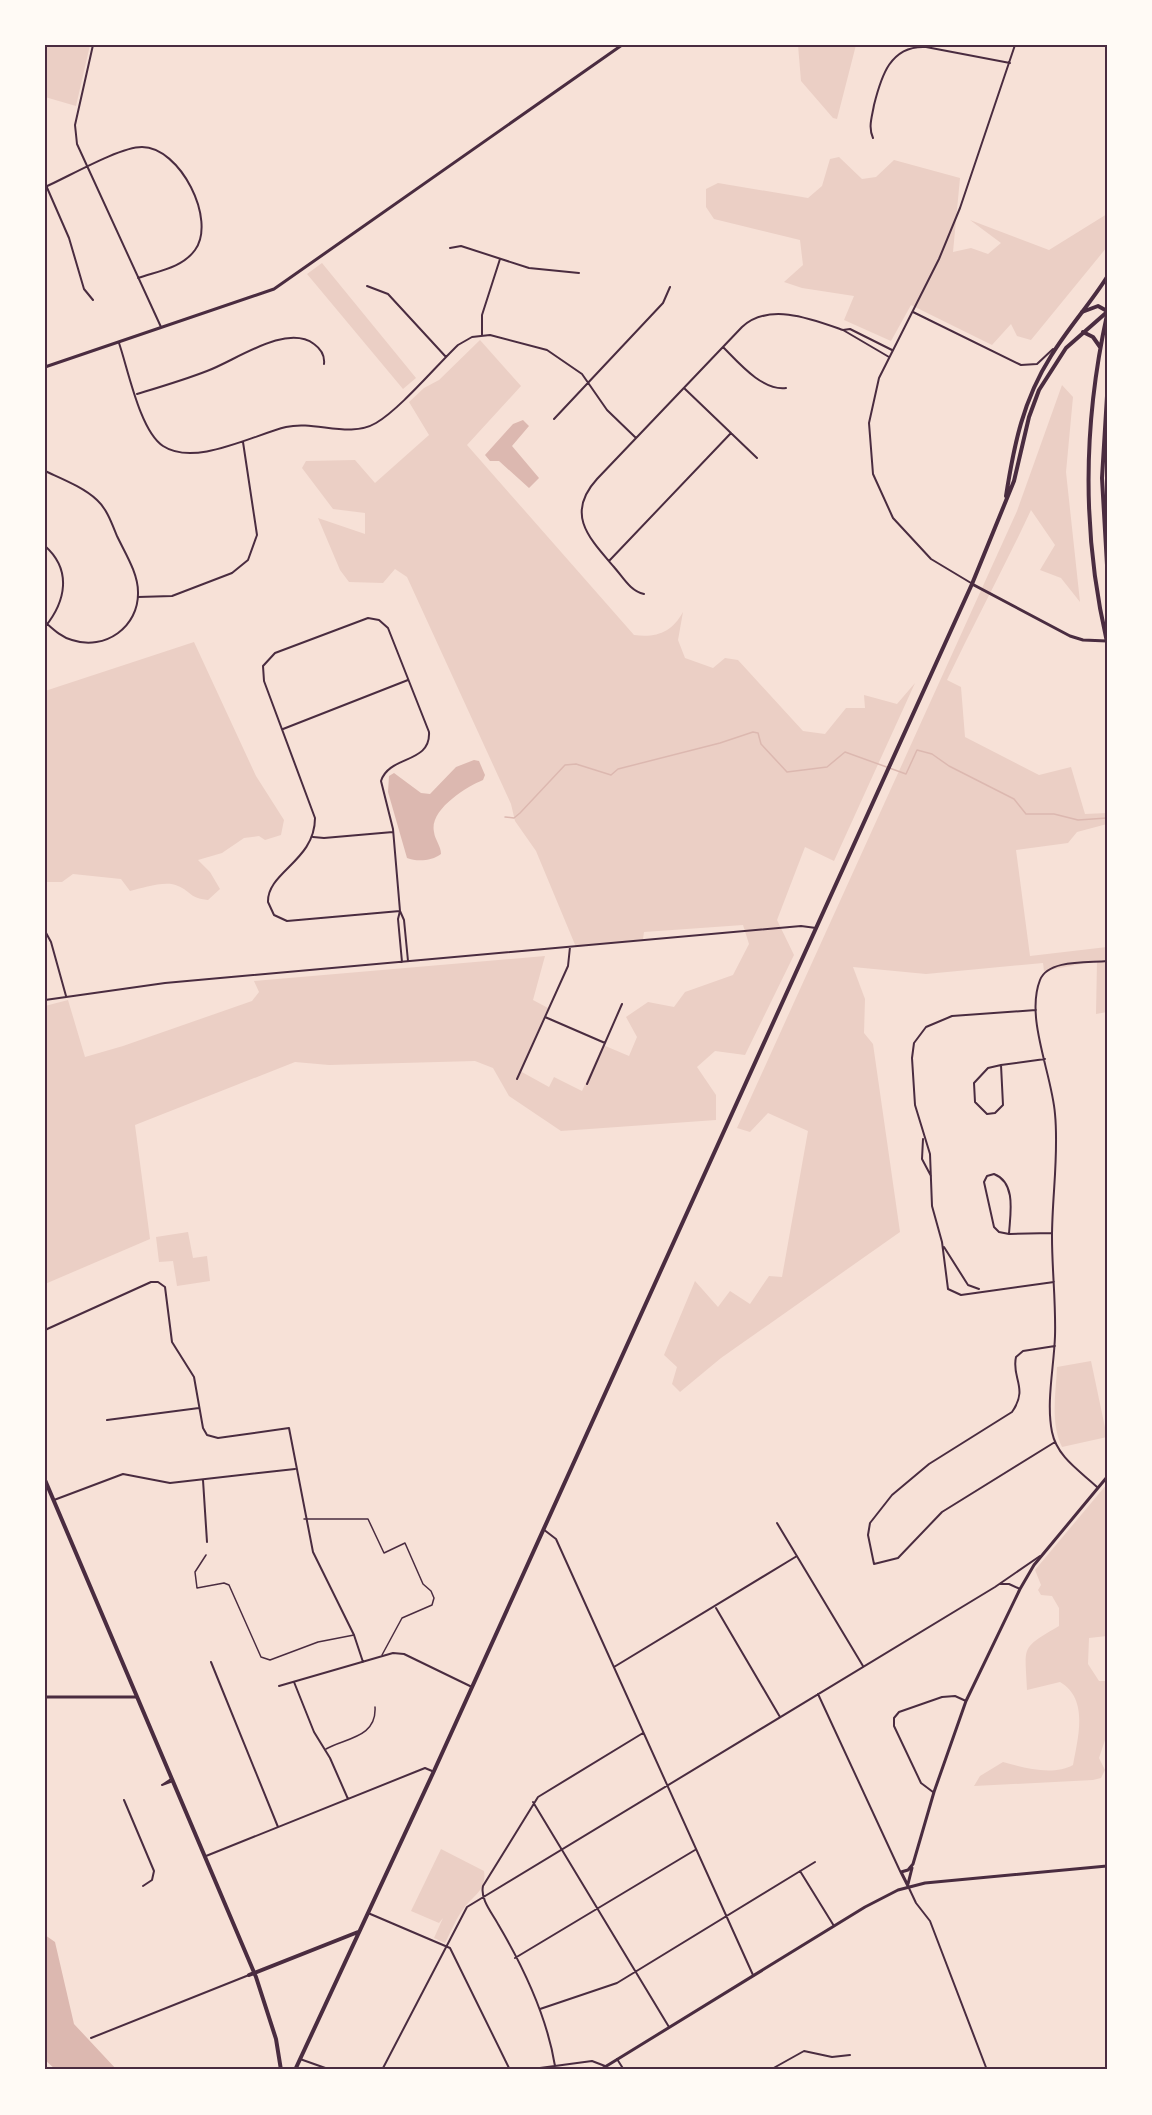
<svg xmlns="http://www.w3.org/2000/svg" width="1152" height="2115" viewBox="0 0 1152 2115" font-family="Montserrat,sans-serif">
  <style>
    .green { fill: #ebcfc5 }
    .water { fill: #dcb8b0 }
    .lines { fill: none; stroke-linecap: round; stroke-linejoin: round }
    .stream { stroke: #dcb8b0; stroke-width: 1.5 }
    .service { stroke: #4a2c40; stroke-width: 1.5 }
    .minor { stroke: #4a2c40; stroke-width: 2 }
    .tertiary { stroke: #4a2c40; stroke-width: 3 }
    .secondary { stroke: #4a2c40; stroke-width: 3 }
    .primary { stroke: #4a2c40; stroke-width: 4 }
    .trunk { stroke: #4a2c40; stroke-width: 4 }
    .neatline { fill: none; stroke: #4a2c40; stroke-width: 2 }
  </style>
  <rect width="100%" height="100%" fill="#f7e1d7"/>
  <path class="green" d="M45 45H90L76 106 45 97Z
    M798 45H856L837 119 833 118 801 81Z
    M839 157 862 179 876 177 894 160 960 178 953 252 971 248 988 254 1001 243 970 220 1049 250 1107 214V247L1031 340 1017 336 1011 324 992 345 911 305 891 341 844 320 854 296 802 288 784 282 803 265 800 240 714 219 706 207V189L718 183 808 198 822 186 830 159Z
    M322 263 416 378 403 389 307 274Z
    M480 340 521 386 467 445 634 635C657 638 672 632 683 612L678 640 685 658 713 668 725 658 738 660 803 731 825 734 846 708H865L864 695 897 704 915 683 834 861 805 847 777 920 794 955 745 1055 715 1051 697 1067 716 1095V1120L561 1131 509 1096 493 1068 475 1061 329 1065 295 1062 135 1125 150 1239 45 1284V1006L68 1000 85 1057 123 1046 252 1001 259 992 254 981 545 956 533 1000 548 1008 520 1071 549 1087 554 1077 582 1091 603 1045 629 1056 637 1037 626 1017 648 1002 674 1007 685 992 733 975 749 944 743 925 644 932 643 939 576 947 536 851 515 821 511 804 407 577 395 569 383 583 349 582 340 570 318 518 365 534V513L333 509 302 468 306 461 355 460 375 483 429 435 409 402 424 388 439 380Z
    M1062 385 1073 397 1066 472 1080 602 1061 578 1040 570 1055 545 1031 510C1004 568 974 623 947 680L961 687 965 737 1039 775 1071 767 1085 814 1107 813V824L1077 832 1068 843 1016 850 1030 956 1107 947V1012L1096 1014 1097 961 1044 971 1043 963 926 974 853 967 865 999 864 1033 873 1044 900 1232 721 1358 680 1392 672 1384 677 1367 664 1355 695 1281 718 1307 730 1291 750 1304 769 1276 782 1277 808 1131 768 1113 750 1132 737 1128 1017 511Z
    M194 642 256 776 284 820 281 835 265 840 259 836 244 838 222 853 198 860 210 872 220 889 208 900C189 898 192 892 178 886 166 880 143 888 130 891L121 879 73 874 62 882H45V691Z
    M188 1232 193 1258 207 1256 210 1281 177 1286 173 1261 159 1262 156 1237Z
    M1091 1361 1107 1437 1062 1447C1050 1422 1056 1393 1057 1367Z
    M1107 1484V1636L1089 1638 1088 1664 1099 1681H1107V1734L1099 1758 1105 1770 1101 1778 1093 1780 974 1786 980 1776 1003 1762C1024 1768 1053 1776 1073 1765 1078 1737 1089 1699 1060 1682L1027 1690C1025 1645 1020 1649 1059 1626V1608L1052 1596 1041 1595 1038 1590 1041 1585 1035 1570Z
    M441 1849 484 1871C487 1890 473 1896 464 1908 456 1918 451 1932 445 1943L434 1938 443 1918 439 1923 411 1911Z"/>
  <path class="water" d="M523 420 529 426 512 446 539 478 529 488 499 461H490L485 455 513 424Z
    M474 760 479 761 485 775 483 780C466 787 429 810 434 832 435 840 441 846 441 854 432 861 417 862 407 858L388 792 389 776 394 773 421 793 430 794 456 767Z
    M45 1935 55 1942 74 2024 117 2070H56L45 2060Z"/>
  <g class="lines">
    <path class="stream" d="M505 817 514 818 520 813 565 765 576 764 611 775 618 769 720 743 753 732 758 733 761 744 787 772 827 767 845 752 906 774 917 750 932 754 949 766 1014 799 1026 814H1054L1078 820 1107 818"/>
    <path class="service" d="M304 1519H368L384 1553 405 1543 423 1584 431 1591 434 1598 432 1605 402 1618 382 1655
      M206 1555 195 1572 197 1588 224 1583 229 1585 261 1657 270 1660 318 1642 354 1635
      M326 1749C345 1738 377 1738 375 1707"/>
    <path class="minor" d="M93 45 75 125 77 144 161 327
      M873 138C868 127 872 117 874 105 881 77 890 45 926 47L1010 63
      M45 183 69 238 84 289 93 300
      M45 187C68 177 119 147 142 147 180 147 217 220 195 250 182 268 158 271 138 278
      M450 248 461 246 529 268 579 273
      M367 286 388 294 446 357
      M913 312 1021 365 1037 364 1053 349
      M843 330 889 357
      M482 335V315L500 259
      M119 343C128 369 140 431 163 446 195 467 253 435 286 427 315 420 349 439 376 423 400 409 436 366 458 345L472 337 490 335 547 350 582 374 607 410 636 438
      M723 347C738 362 762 391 786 388
      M684 388 757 458
      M137 394C160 387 184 380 207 371 235 361 286 323 314 344 321 349 325 355 324 364
      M554 419 663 303 670 287
      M45 471C62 479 83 487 97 500 107 509 112 524 117 536 125 553 138 573 138 592 139 627 105 651 72 640 61 637 53 629 45 622
      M45 546C72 570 66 601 45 627
      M609 561 731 433
      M971 583 931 559 893 518 873 474 869 423 879 378 939 259 960 208 1015 45
      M644 594C630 591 623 577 614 567 589 538 565 514 597 479L742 327C769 302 812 319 843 330L850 329 892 350
      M138 597 172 596 232 573 248 560 257 535 243 442
      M283 729 408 680
      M313 837 324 838 393 832
      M400 911 287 921 274 915 268 902C267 872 315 861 315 818L264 681 263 666 275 653 368 618 379 620 388 628 429 732C431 764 389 755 381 781L393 829 400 911 398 919 402 962
      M400 911 404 920 408 961
      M45 931 51 942 66 996
      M45 1000 165 983 801 926 816 928
      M1036 1010 952 1016 926 1027 914 1043 912 1058 915 1105 930 1154 932 1206 942 1242 948 1289 961 1295 1054 1282
      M545 1017 605 1043
      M1001 1065 1003 1105 995 1113 987 1114 975 1102 974 1083 988 1068Z
      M1001 1065 1045 1059
      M517 1079 568 966 570 947
      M587 1084 622 1004
      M923 1139 922 1159 931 1176
      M994 1174C1017 1183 1010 1215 1009 1234L999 1232 994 1227 984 1182 987 1176Z
      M1010 1234 1052 1233
      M944 1247 968 1285 979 1289
      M45 1330 151 1282H158L165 1287 172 1342 194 1377 203 1428 207 1435 218 1438 289 1428 313 1552 354 1635 363 1662
      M1055 1346 1023 1351 1016 1357C1011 1378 1029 1388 1012 1412L929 1464 892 1495 870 1523 868 1535 874 1564 898 1558 942 1512 1055 1442
      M107 1420 199 1408
      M203 1480 207 1542
      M1097 1487C1080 1471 1057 1457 1052 1432 1046 1402 1054 1367 1055 1336 1056 1303 1052 1270 1052 1237 1052 1196 1059 1155 1055 1114 1052 1074 1025 1018 1040 980 1048 959 1089 963 1107 961
      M54 1500 123 1474 170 1483 295 1469
      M777 1523 863 1666
      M543 1529 556 1539 753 1975
      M1000 1584H1009L1020 1589
      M716 1608 780 1717
      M211 1662 278 1827
      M614 1667 797 1556
      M294 1682 314 1732 330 1758 348 1799
      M279 1686 393 1653 404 1654 472 1687
      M818 1694 900 1871
      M162 1785 171 1779
      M162 1785 173 1781
      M933 1792 921 1783 894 1726V1718L899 1712 942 1697 955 1696 966 1701
      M124 1800 154 1871 152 1880 143 1886
      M533 1802 669 2027
      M206 1856 425 1768 432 1771
      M800 1871 834 1926
      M908 1886 916 1903 930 1921 987 2070
      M368 1913 450 1948 510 2070
      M515 1958 695 1850
      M540 2009 617 1983 815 1862
      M91 2038 249 1975
      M300 2059 331 2070
      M617 2059 624 2070
      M555 2066C547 2016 524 1968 498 1924 492 1913 480 1899 483 1886L538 1797 643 1733
      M382 2070 467 1907 995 1587 1040 1556
      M525 2070 592 2061 605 2066
      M770 2070 804 2051 832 2057 850 2055"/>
    <path class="tertiary" d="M45 367 274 289 622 45
      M972 584 1070 636 1083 640 1107 641
      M908 1884 912 1868
      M908 1886 901 1872 908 1870 913 1864 934 1792 966 1701 1020 1589 1034 1565 1107 1477"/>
    <path class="secondary" d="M45 1697H136
      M600 2070 865 1907 898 1890 925 1883 1107 1866"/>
    <path class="primary" d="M1006 496C1014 445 1023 400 1051 356 1068 328 1090 304 1107 277
      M45 1480 256 1977 276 2039 281 2070
      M249 1975 358 1932
      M295 2070 434 1771 972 584 1014 481 1029 417 1039 390 1066 348 1107 312"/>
    <path class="trunk" d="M1082 312 1098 306 1107 311
      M1107 315C1083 424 1082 534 1107 642
      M1083 332 1093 337 1100 347
      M1107 396 1102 478 1107 565"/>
  </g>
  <rect width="1152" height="2115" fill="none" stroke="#fffaf5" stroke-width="93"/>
  <rect x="46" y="46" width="1060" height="2022" class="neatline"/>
</svg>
